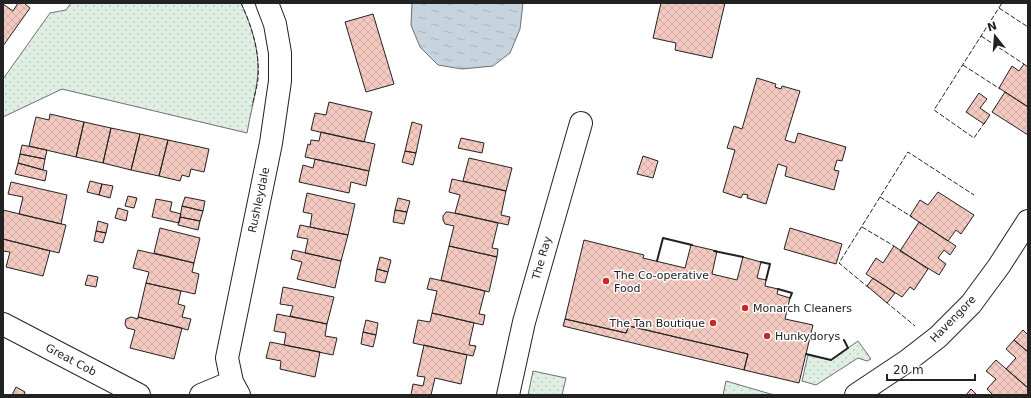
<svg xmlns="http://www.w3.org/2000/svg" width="1031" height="398" viewBox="0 0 1031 398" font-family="'DejaVu Sans',sans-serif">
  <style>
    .grass { fill: url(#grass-dots); stroke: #6f6f6f }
    .water { fill: url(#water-ripples); stroke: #6f6f6f }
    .building { fill: url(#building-cross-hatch); stroke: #222 }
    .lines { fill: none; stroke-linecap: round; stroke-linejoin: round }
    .minor-casing { stroke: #222; stroke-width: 24 }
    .minor { stroke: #fff; stroke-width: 22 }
    .fence { stroke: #222; stroke-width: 1; stroke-dasharray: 5 2; stroke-linecap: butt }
    .wall { stroke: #222; stroke-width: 2 }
    .poi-dot { fill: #c62828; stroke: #fff; stroke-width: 1.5 }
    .labels { text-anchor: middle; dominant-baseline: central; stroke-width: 3; stroke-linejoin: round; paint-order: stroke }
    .street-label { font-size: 11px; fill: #222; stroke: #fff }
    .poi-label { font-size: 11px; fill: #222; stroke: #fff; text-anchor: start }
  </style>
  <defs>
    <pattern id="grass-dots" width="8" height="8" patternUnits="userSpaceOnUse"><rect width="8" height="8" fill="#e0efe3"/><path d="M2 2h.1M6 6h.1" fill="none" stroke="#c0cdc2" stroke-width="1.8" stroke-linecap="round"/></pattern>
    <pattern id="water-ripples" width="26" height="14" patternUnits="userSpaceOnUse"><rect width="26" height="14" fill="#c7d3dd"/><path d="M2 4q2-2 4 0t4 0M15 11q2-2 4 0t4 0" fill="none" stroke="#abb5bd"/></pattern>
    <pattern id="building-cross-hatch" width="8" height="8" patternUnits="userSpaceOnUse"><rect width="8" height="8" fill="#f3c9c0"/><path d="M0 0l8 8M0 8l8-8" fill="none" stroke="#d0aca5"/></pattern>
  </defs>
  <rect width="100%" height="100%" fill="#fff"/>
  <path class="grass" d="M71 3H241C252 27 261 54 257 81 255 98 250 115 247 133L62 89 3 117V79L50 13 66 10Z
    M858 341 871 359 867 361 858 358 816 385 802 381 808 355 831 360Z
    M533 371 566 378 562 395H528Z
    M726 381 774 395H723Z"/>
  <path class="water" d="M412 3H523L520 29 510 53 493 66 462 69 438 65 420 47 411 25Z"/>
  <path class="building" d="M18 3H24L30 8 3 46V4L13 11Z
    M661 3H725L712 58 675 50 676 43 653 38Z
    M373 14 394 84 366 92 345 22Z
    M1024 64 1028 67V107L999 88 1012 66 1019 71Z
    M757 78 776 84 775 87 781 89 782 86 800 91 785 140 795 143 798 133 846 147 842 161 837 160 834 170 839 171 834 190 785 176 787 167 778 164 766 204 747 198 748 195 743 194 741 198 723 192 735 150 727 148 734 126 742 129Z
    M1005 92 1028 107V135L992 112Z
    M979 93 987 99 980 108 990 115 984 124 966 112Z
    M329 102 372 112 364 142 311 130 315 113 326 115Z
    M50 114 84 122 76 157 29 146 36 117 49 120Z
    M84 122 111 128 103 163 76 157Z
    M412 122 422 125 416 153 405 151Z
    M111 128 140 134 131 170 103 163Z
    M321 132 375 144 369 171 305 157 308 144 310 145 311 140 319 141Z
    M140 134 168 140 159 176 131 170Z
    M461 138 484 143 482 153 458 148Z
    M168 140 209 149 204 172 191 169 189 177 182 175 180 181 159 176Z
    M22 145 47 150 45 159 20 154Z
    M405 151 416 153 413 165 402 162Z
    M20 154 45 159 43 170 18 163Z
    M643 156 658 161 653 178 637 174Z
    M469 158 512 168 506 191 463 181Z
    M315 159 369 171 366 186 351 182 349 193 299 182 303 165 313 168Z
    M18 163 47 171 45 181 15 174Z
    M452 179 506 191 501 215 510 217 508 225 455 213 460 195 449 192Z
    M90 181 102 184 99 195 87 192Z
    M11 182 67 195 61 224 19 214 23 197 8 194Z
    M102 184 113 186 110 198 99 195Z
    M938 192 974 215 961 234 956 230 948 241 910 216 920 200 928 205Z
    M307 193 355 204 348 235 310 227 312 214 303 212Z
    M128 196 137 198 134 208 125 206Z
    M185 197 205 201 203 211 182 206Z
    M398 198 410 201 407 212 395 210Z
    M156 199 172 202 170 211 181 214 179 223 152 217Z
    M182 206 203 211 200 221 180 217Z
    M118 208 128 211 126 221 115 218Z
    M3 210 66 225 59 253 3 239Z
    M395 210 407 212 404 224 393 222Z
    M446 212H449L498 223 492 248 498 249 497 257 449 246 454 226 445 224 443 220V216Z
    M180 217 200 221 198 230 178 225Z
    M98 221 108 224 106 233 96 231Z
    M919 222 956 246 950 255 944 250 938 258 946 264 939 275 900 251Z
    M300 225 348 235 341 261 305 253 308 239 297 237Z
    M160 228 200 238 194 263 154 253Z
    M790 228 842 244 836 264 784 249Z
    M96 231 106 233 103 243 94 241Z
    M3 239 50 251 43 276 6 267 10 252 3 251Z
    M584 240 644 255 643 258 685 268 691 245 717 251 712 274 737 280 743 257 761 262 757 278 766 280 765 286 778 289 777 294 790 298 785 319 813 325 799 383 744 370 748 354 629 326 626 333 565 319Z
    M449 246 497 257 489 292 441 280Z
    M894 246 928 269 914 290 910 287 902 297 866 274 876 258 883 263Z
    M138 250 194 263 192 272 199 274 195 294 146 283 149 272 133 268Z
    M293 250 341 261 335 288 297 279 302 262 291 259Z
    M380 257 391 260 388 272 377 269Z
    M377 269 388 272 385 283 375 281Z
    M88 275 98 277 96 287 85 285Z
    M430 278 485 291 479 314 485 315 483 325 432 313 437 291 427 289Z
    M873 278 895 293 887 303 867 286Z
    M146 283 181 291 178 304 185 306 182 317 191 319 188 330 138 317Z
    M283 287 334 297 327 324 290 316 293 306 280 304Z
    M432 313 474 323 469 345 476 346 473 356 413 343 418 320 430 322Z
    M277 314 327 324 325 336 337 338 333 355 284 345 286 333 274 331Z
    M131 317 138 319V317L182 328 174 359 130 348 135 330 127 328 125 324 126 319Z
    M565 319 626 333 629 326 748 354 744 370 563 326Z
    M366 320 378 323 376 335 363 332Z
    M1023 330 1028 335V352L1014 340Z
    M363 332 376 335 373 347 361 344Z
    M1014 340 1028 352V388L1006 369 1016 358 1006 349Z
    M270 342 320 352 315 377 280 369 281 361 266 358Z
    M424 345 467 355 461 384 435 378 431 395H411L413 384 423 386 425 377 417 376Z
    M996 360 1028 388V395H993L987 389 996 379 986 371Z
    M16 387 25 392 24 395H12Z
    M971 389 977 395H966Z"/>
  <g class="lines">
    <defs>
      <path id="minor" d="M3 324 139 395
        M201 395 232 382
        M239 395 232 382 227 358 271 143 280 81V53L275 24 267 3
        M508 395 524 322 581 123
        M856 395 907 361 938 337 971 304 999 266 1028 221"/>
    </defs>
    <use href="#minor" class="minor-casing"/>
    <use href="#minor" class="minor"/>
    <path class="fence" d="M241 3C252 27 260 52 258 79 257 88 254 97 252 106
      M999 8 1028 27
      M981 36 1024 64
      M963 65 1000 89
      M985 122 974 138 934 110 1002 3
      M880 197 912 217
      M862 227 894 246
      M869 288 839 263 908 152 974 195
      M886 302 915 326"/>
    <path class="wall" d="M714 251 743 257
      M657 261 663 238 692 245
      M761 262 770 264 766 280
      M778 289 792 293 790 298
      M806 354 831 360 848 348 844 340"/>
  </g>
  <g class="poi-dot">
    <circle cx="606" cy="281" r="4"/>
    <circle cx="745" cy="308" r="4"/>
    <circle cx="713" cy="323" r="4"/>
    <circle cx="767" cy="336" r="4"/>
  </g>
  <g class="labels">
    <g class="street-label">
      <text transform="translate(259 200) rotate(-78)">Rushleydale</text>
      <text transform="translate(542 258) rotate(-74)">The Ray</text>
      <text transform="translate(953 319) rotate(-46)">Havengore</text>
      <text transform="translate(71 360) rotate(28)">Great Cob</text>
    </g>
    <g class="poi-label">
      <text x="614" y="275">The Co-operative<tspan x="614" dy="13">Food</tspan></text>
      <text x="753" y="308">Monarch Cleaners</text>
      <text x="705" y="323" text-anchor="end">The Tan Boutique</text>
      <text x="775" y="336">Hunkydorys</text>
    </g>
  </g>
  <rect width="1031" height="398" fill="none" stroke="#222222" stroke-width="8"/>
  <g transform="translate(995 36) rotate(343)" stroke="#ffffff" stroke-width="3" paint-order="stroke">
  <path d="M0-3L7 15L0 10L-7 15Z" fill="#222222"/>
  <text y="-6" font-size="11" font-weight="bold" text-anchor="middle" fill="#222222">N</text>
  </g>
  <path d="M887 374v6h88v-6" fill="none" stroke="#222222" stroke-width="2"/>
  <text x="893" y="374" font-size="12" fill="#222222" stroke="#ffffff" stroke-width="3" paint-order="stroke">20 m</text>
</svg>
